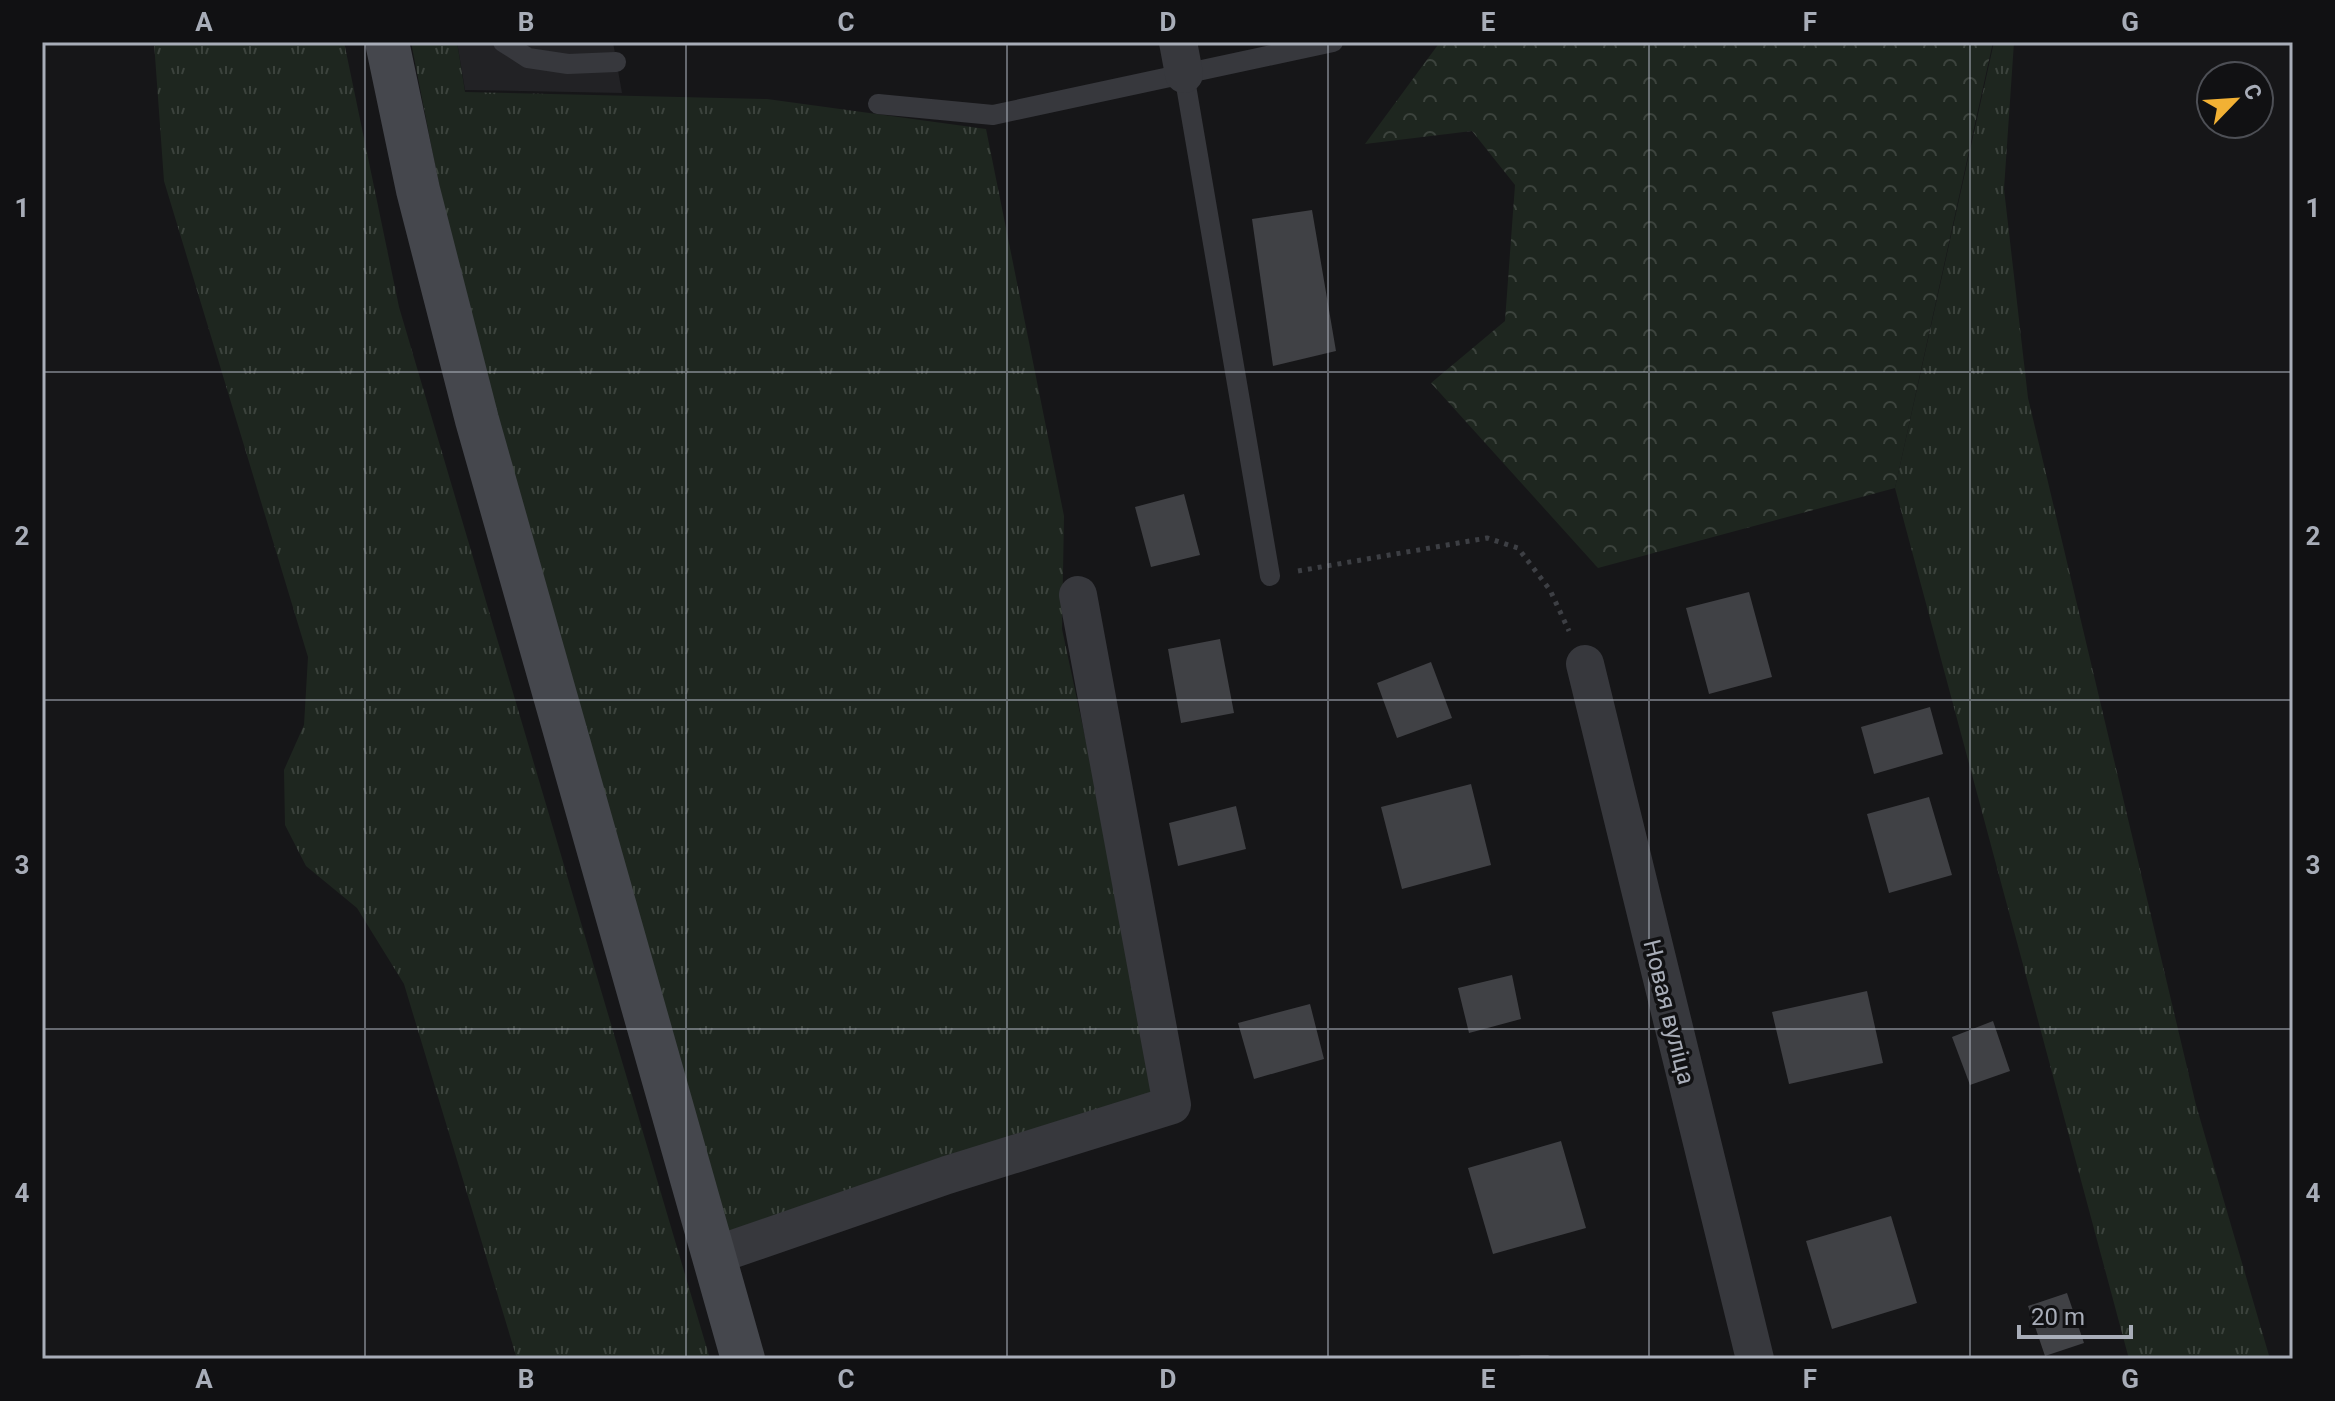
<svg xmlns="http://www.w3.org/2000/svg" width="2335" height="1401" viewBox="0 0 2335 1401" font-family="Roboto,sans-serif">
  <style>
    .built { fill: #222225 }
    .grass { fill: url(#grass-tufts) }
    .forest { fill: url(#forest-crowns) }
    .building { fill: #404145 }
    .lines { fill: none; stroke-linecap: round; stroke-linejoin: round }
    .path { stroke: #3d3f44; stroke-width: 5; stroke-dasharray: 4 6; stroke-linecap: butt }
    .service { stroke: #37383d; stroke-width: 20 }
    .minor { stroke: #37383d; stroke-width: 38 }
    .secondary { stroke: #45474d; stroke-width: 44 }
    .grid { fill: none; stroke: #a8adb8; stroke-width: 2; stroke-opacity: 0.55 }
    .labels { text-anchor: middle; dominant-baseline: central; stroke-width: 7; stroke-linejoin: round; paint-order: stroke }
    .street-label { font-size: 24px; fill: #a8adb8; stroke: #111113 }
    .neatline { fill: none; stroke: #a8adb8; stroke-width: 3 }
    .grid-label { font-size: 26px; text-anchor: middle; font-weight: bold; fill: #a8adb8 }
  </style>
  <defs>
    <pattern id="grass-tufts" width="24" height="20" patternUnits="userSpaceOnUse" patternTransform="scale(2)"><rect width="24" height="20" fill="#1e261f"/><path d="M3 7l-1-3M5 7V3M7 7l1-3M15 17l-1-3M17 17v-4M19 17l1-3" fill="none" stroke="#3c433d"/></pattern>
    <pattern id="forest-crowns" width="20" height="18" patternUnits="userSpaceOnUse" patternTransform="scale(2)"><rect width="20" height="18" fill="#1e261f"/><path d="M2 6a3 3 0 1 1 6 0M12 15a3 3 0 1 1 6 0" fill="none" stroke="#3c433d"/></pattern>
  </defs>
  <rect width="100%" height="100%" fill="#161618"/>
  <path class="built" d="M457 42H613L622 93 465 90Z"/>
  <path class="grass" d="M154 42H344L399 307 710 1359H517L404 984 357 908 306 866 285 825 284 770 304 725 308 657 164 181Z
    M411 42H457L465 92 767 99 986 129 1064 516 1062 629 1157 1074 1155 1092 730 1240 491 419 437 175Z
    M1994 42H2014L2004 189 2028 398 2196 1105 2270 1359H2129L1895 488Z"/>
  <path class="forest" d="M1440 42H1993L1895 488 1598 568 1431 383 1505 321 1515 185 1472 131 1365 144Z"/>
  <path class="building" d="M1312 210 1336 351 1273 366 1252 219Z
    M1184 494 1200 555 1151 567 1135 507Z
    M1749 592 1772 677 1709 694 1686 608Z
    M1220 639 1234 713 1181 723 1168 649Z
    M1431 662 1452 718 1397 738 1377 683Z
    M1930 707 1943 754 1874 774 1861 727Z
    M1471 784 1491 865 1402 889 1381 807Z
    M1929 797 1952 875 1889 893 1867 814Z
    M1236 806 1246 849 1178 866 1169 823Z
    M1512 975 1521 1019 1469 1033 1458 988Z
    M1867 991 1883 1063 1789 1084 1772 1012Z
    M1310 1004 1324 1059 1254 1079 1238 1023Z
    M1993 1021 2010 1071 1970 1085 1952 1037Z
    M1561 1141 1586 1228 1493 1254 1468 1168Z
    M1891 1216 1917 1303 1832 1329 1806 1241Z
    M2067 1293 2084 1343 2045 1356 2028 1306Z
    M1521 1355H1548L1556 1359H1511Z"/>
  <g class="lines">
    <path class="path" d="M1298 571 1487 538 1518 548 1550 590 1569 631"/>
    <path class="service" d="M503 42 528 58 568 64 616 62
      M1184 74 1270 576
      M878 104 993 115 1333 42"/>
    <path class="minor" d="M1178 42 1184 74
      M1585 664 1755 1359
      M713 1256 947 1175 1172 1105 1078 595"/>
    <path class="secondary" d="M387 42 418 190 477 420 743 1359"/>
  </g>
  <path class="grid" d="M365 42V1359M686 42V1359M1007 42V1359M1328 42V1359M1649 42V1359M1970 42V1359M42 372H2293M42 700H2293M42 1029H2293"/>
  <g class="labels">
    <g class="street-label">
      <text transform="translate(1669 1012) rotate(76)">Новая вуліца</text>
    </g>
  </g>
  <rect width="2335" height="1401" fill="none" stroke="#111113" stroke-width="88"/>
  <g transform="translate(2235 100) rotate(65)"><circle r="38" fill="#111113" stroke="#4d4f55" stroke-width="2"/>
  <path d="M0-6L14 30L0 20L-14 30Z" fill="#f2b134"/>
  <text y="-12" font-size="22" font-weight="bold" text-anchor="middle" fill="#a8adb8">С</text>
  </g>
  <path d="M2019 1325v12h112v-12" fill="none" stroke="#a8adb8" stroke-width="4"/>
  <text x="2031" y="1325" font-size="24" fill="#a8adb8" stroke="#111113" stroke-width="6" paint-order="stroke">20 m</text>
  <rect x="44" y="44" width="2247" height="1313" class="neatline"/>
  <g class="grid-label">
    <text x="204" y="31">A</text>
    <text x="526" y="31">B</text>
    <text x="846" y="31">C</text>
    <text x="1168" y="31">D</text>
    <text x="1488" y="31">E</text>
    <text x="1810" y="31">F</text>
    <text x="2130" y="31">G</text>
    <text x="22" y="217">1</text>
    <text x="2313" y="217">1</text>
    <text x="22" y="545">2</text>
    <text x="2313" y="545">2</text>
    <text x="22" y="874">3</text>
    <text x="2313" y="874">3</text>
    <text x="22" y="1202">4</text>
    <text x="2313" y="1202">4</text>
    <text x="204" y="1388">A</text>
    <text x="526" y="1388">B</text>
    <text x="846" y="1388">C</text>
    <text x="1168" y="1388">D</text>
    <text x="1488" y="1388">E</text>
    <text x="1810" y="1388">F</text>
    <text x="2130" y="1388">G</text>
  </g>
</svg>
